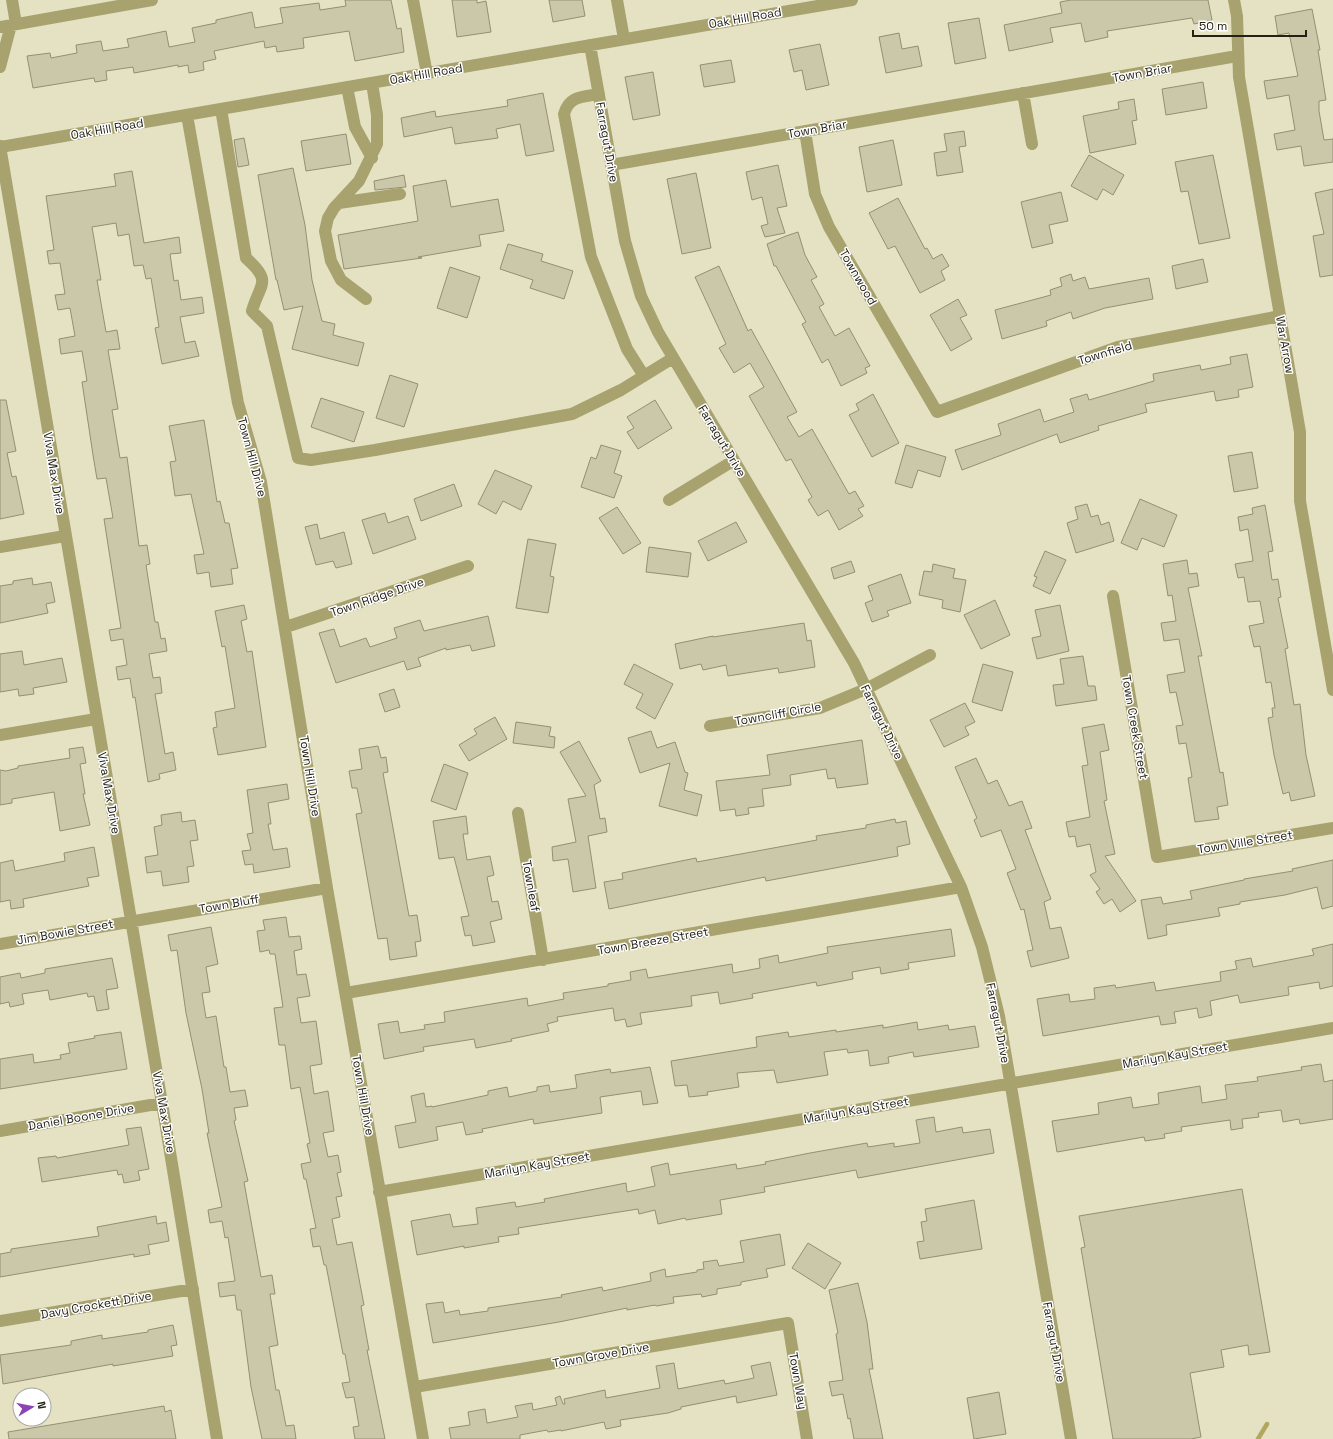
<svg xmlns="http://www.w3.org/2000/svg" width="1333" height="1439" viewBox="0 0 1333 1439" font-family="'Space Grotesk',sans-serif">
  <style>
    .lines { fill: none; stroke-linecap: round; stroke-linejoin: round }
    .stream { stroke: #b1a75e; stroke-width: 4.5 }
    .building { fill: #cbc8aa; stroke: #938f73 }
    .street { stroke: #a8a26f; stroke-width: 12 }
    .labels { text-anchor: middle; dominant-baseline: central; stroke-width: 3; stroke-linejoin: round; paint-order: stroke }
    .street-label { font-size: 12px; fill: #232116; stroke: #fff }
  </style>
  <rect width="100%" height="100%" fill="#e5e2c3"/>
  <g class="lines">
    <path class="stream" d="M1258 1439 1267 1424"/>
  </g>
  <path class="building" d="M345 0H391L397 29 401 28 404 52 355 61 349 31 303 38 304 48 277 52 276 46 265 48 264 41 214 51 216 59 203 62 204 70 189 73 188 65 178 67V65L134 73 133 67 106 71 107 80 95 82 94 78 33 88 27 56 50 53 51 58 77 53 76 45 101 41 103 51 129 47 127 39 166 31 169 47 195 42 192 28 216 23V20L252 12 255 28 283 23 280 8 319 3 320 10 346 6Z
    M452 0H477V3L486 1 491 32 457 37Z
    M549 0H582L585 16 553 22Z
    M1071 0H1208L1212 20 1194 24 1192 18 1107 31 1108 37 1085 42 1081 23 1050 28 1053 42 1009 51 1004 25 1062 13 1060 2Z
    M1312 9 1320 50H1318L1326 100 1319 101V111L1324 140 1333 139V162L1304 166 1301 146 1277 150 1274 134 1295 130 1289 95 1267 99 1264 81 1298 76 1289 33 1278 35 1275 16Z
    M979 18 986 58 955 64 948 23Z
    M899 33 902 49 918 46 922 66 886 73 879 37Z
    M820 44 829 85 806 90 802 70 794 72 789 50Z
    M731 60 735 82 704 87 700 65Z
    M653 72 660 115 633 120 625 77Z
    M1203 82 1207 108 1166 115 1162 89Z
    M543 93 554 151 526 156 520 124 496 129 498 138 455 144 452 127 404 137 401 118 435 111 436 117 508 106 507 100Z
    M1134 99 1137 120 1132 121 1136 144 1090 153 1083 116 1119 109 1118 102Z
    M964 131 966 146 959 147 963 172 937 176 934 153 947 151 944 134Z
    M346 134 351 164 306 171 301 141Z
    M244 138 249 165 238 167 234 140Z
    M893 140 902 185 867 192 859 147Z
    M1089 155 1124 175 1113 195 1103 189 1097 200 1071 186Z
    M1213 155 1230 238 1199 244 1188 191 1181 192 1175 162Z
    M778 165 787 206 777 208 785 233 765 237 761 226 768 224 762 197 752 200 746 172Z
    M293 168 305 225 312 280 322 321 335 324 333 335 364 343 358 366 292 349 303 306 284 310 277 280H276L258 175Z
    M132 171 144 243 179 237 181 253 170 254 174 281 178 280 181 300 202 297 204 313 180 317 185 343 195 341 199 356 162 364 155 328 159 327 151 278 146 279 143 265 134 266 129 234 118 236 116 223 92 227 101 280H97L106 332 117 330 120 349 108 350 118 409 112 410 120 458 127 457 139 546 147 545 150 564 146 565 155 622H158L161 639 165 638 167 651 149 654 153 678 160 677 162 693 155 694 165 754 173 752 176 770 159 774 160 779 148 782 135 697 133 698 130 678 118 680 116 667 127 665 123 639 111 641 109 630 121 628 104 519 113 518 106 478 97 479 93 455 82 382 87 381 82 351 61 354 59 339 75 336 70 308 58 310 55 295 65 294 60 263 49 264 47 251 54 250 46 196 116 186 114 174Z
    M696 173 711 248 682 254 667 179Z
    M404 175 406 187 375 190 374 181Z
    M446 180 451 207 498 199 504 231 479 235 481 246 418 257 422 258 344 269 338 235 418 221 413 186Z
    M1333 189V275L1320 277 1313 236 1324 234 1315 193Z
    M1061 192 1068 221 1049 225 1053 243 1032 248 1021 202Z
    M898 198 925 249 927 248 933 259 942 254 949 266 941 271 945 280 920 293 895 246 888 249 869 213Z
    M798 232 805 255 817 277 811 280 824 304 819 307 835 336 849 328 870 366 865 368 867 373 841 386 828 359 822 363 802 324 806 322 776 266H774L767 244 786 236Z
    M508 244 543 254 541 261 573 271 564 299 530 288 533 280 500 269Z
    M1203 259 1208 282 1176 289 1172 266Z
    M719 266 748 331 751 329 797 412 787 417 799 437 812 429 849 494 855 491 864 506 858 509 863 516 839 530 828 510 818 516 808 500 812 497 791 459 786 461 749 396 764 387 750 363 734 373 719 348 726 344 695 277Z
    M450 267 480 277 467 318 437 308Z
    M1071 274 1073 281 1085 277 1089 289 1149 278 1153 299 1105 308 1073 319 1071 312 1046 321 1047 326 1002 339 995 310 1051 295 1050 290 1062 286 1060 278Z
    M958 299 967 315 960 318 972 339 951 351 930 315Z
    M1247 354 1253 387 1238 390 1239 397 1216 401 1214 391 1145 404 1147 412 1098 426 1099 430 1060 443 1057 434 962 470 955 450 1001 435 998 424 1040 409 1044 422 1074 412 1070 399 1087 394 1089 400 1154 381 1153 374 1200 365 1201 370 1231 364 1230 357Z
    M390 375 418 384 404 427 376 418Z
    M873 394 899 443 872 457 849 415 859 410 856 404Z
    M321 398 364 412 354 442 311 427Z
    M0 400H6L16 451 7 453 12 477 16 476 24 514 0 519Z
    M655 400 672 428 638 449 627 432 634 428 627 417Z
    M204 420 217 502 220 501 225 523H229L238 568 231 569 233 584 211 587 209 572 197 574 194 555 204 554 191 494 175 496 170 462 176 461 169 426Z
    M601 445 621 451 614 473 622 476 614 498 581 487 591 457 596 459Z
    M906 445 946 457 940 477 918 470 912 488 895 483Z
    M1252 452 1258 488 1234 492 1228 456Z
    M495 470 532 486 521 510 503 501 496 514 478 504Z
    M454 484 462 506 421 521 414 499Z
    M1140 499 1177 515 1164 547 1142 538 1137 550 1121 543Z
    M1087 504 1091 517 1098 515 1101 525 1109 522 1114 541 1076 553 1067 523 1078 519 1075 507Z
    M1265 505 1273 551 1268 552 1272 580 1278 579 1281 597 1278 598 1288 648 1285 649 1294 705 1300 704 1306 755 1315 796 1291 801 1289 792 1283 794 1274 755 1268 718 1273 717 1272 708H1275L1271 682 1266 683 1260 646 1254 647 1249 626 1264 623 1260 601 1248 602 1244 577 1238 578 1235 564 1253 561 1248 529 1240 531 1238 517 1253 514 1252 508Z
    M617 507 641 543 623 554 599 518Z
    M385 513 388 523 408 516 416 539 373 554 362 520Z
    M736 522 747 542 708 561 698 541Z
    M317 524 320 539 344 532 352 564 336 568 333 561 316 565 305 527Z
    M528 539 556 544 550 576 554 577 548 613 516 608Z
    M649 547 691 553 688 577 646 572Z
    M1045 551 1066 560 1050 594 1033 586 1037 577 1034 576Z
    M1187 560 1189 574 1197 573 1199 586 1188 588 1202 656H1198L1220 773 1223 772 1228 805 1217 807 1219 819 1195 822 1188 778 1192 777 1186 743 1179 744 1176 726 1183 725 1176 692 1170 693 1167 675 1185 672 1179 639 1164 641 1161 623 1176 621 1172 595 1168 596 1163 564Z
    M851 561 855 572 834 579 831 568Z
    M933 564 955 569 953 578 966 580 960 612 942 608 943 600 919 595 924 571 932 572Z
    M901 574 911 603 887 611 889 616 872 622 865 603 873 600 868 586Z
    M32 578 33 585 51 582 55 602 46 604 48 613 0 623V586L13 584V581Z
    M995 600 1010 635 981 649 964 615Z
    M244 605 247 619 241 621 247 652 252 651 266 747 218 755 213 728 217 727 215 712 235 708 225 646 222 647 215 611Z
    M1060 605 1069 651 1037 659 1032 638 1041 636 1035 610Z
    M488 616 495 646 472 651 470 645 446 650V648L418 658 421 666 407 670 404 661 336 683 319 633 334 629 340 647 366 638 370 647 397 638 394 628 420 620 424 631Z
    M804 623 807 641 811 640 815 667 779 673 778 668 728 676 726 665 703 670 701 664 680 669 675 644 713 636V637Z
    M22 651 24 665 62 658 67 682 33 688 34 694 19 696 18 689 0 692V654Z
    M1083 656 1088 686H1095L1097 700 1056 706 1053 685 1064 684 1060 659Z
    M634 664 673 684 655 719 636 708 643 694 624 684Z
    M983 664 1013 672 1002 711 972 702Z
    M394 689 400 707 385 712 379 694Z
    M965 703 975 722 965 727 969 735 944 747 930 720Z
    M495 717 507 739 469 761 459 745 477 734 474 729Z
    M516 722 551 727 549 736 555 737 554 748 513 743Z
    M1104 724 1109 750 1100 752 1107 800 1104 801 1115 854 1105 856 1136 901 1120 912 1112 899 1104 904 1096 892 1100 889 1090 875 1096 872 1090 844 1077 847 1075 836 1069 837 1066 822 1090 817 1082 766 1088 765 1082 728Z
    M651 731 657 748 675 742 685 772 688 773 684 790 702 795 697 816 659 806 670 763 640 773 628 738Z
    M862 740 868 784 837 788 835 778 828 779 826 769 790 775 791 785 762 789 764 806 748 808 749 814 736 816 735 809 720 811 716 781 770 775 767 755Z
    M579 741 601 781 594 785 600 819 605 818 607 832 588 836 596 888 573 892 568 859 553 861 552 847 576 842 568 799 586 796 560 752Z
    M378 746 381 758 386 757 388 772 383 773 409 916 417 915 421 941 415 942 417 956 390 960 387 938 378 939 356 814 362 813 357 788H352L349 771 362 769 359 749Z
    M83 747 86 763 80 764 85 794H83L90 825 60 831 54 792 12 799V803L0 805V770L6 771 18 768V766L70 758 69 749Z
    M976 758 988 784 997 780 1009 806 1022 801 1032 828 1025 830 1051 899 1044 902 1050 929 1061 927 1069 958 1031 967 1027 951 1033 950 1024 909 1021 910 1007 873 1016 869 1001 830 981 837 974 820 977 818 955 767Z
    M444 764 468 773 456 810 431 801Z
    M287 784 289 799 268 803 271 824H268L273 850 287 848 290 867 254 873 253 864 245 865 242 851 251 850 247 834 253 833 247 790Z
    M181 812 182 822 195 820 198 840 190 841 194 866 187 867 189 882 163 886 161 871 147 873 145 857 158 855 154 827 162 825 161 815Z
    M466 816 468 834H463L467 860 490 856 494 875 487 877 492 902 498 901 502 919 490 922 495 942 473 946 471 935 465 936 461 917 469 916 454 857 439 859 433 821Z
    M895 819 896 823 906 821 910 844 897 847 898 856 766 881 765 877 609 909 604 882 623 879 622 873 696 858 697 862 817 840 816 836 866 828V825Z
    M94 847 99 876 87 878 89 886 23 899 24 907 11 909 10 900 0 902V863L13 860 15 871 65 861 64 853Z
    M1333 860V906L1322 909 1317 887 1285 895 1240 902V904L1218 908 1220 916 1166 925 1167 935 1148 939 1141 900 1161 897 1163 904 1192 899 1190 891 1244 880V879L1293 871 1292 869Z
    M286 917 289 937 300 936 302 949 294 951 297 975 306 974 310 996 297 998 301 1023 316 1021 322 1064 310 1066 314 1094 328 1091 334 1131 323 1133 328 1157 338 1155 341 1172 337 1173 342 1196 336 1197 340 1217 332 1219 337 1245 352 1242 364 1305 361 1306 369 1350H367L385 1439H355L353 1427 359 1426 354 1397 346 1398 342 1383 350 1382 345 1354H343L326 1265H324L320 1246 313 1247 310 1229 316 1228 306 1179H304L301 1164 311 1162 307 1144 310 1143 300 1087 291 1089 285 1045H279L274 1008 283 1007 275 954H270L269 950 260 952 257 931 265 930 263 920Z
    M211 927 218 964 206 967 210 992 202 993 206 1018 216 1016 224 1067H226L230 1092 245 1090 248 1106 234 1108 236 1120 234 1121 248 1181 244 1182 261 1277 272 1275 275 1294H270L278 1345 269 1347 276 1390H279L286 1426 294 1425 296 1439H262L251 1387 241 1310H237L235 1295 220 1297 218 1283 235 1281 228 1237 225 1238 222 1221 210 1223 208 1210 222 1207 207 1133H209L202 1089 186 1013 177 950 171 951 168 935Z
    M951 929 955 956 908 963 909 969 881 974 880 967 852 972 853 979 817 986 816 982 752 994 753 998 720 1004 718 992 691 996 692 1006 640 1013 642 1024 627 1027 625 1019 615 1021 613 1008 557 1017 558 1021 547 1024 549 1031 511 1039 512 1041 476 1048 474 1039 423 1047 424 1051 384 1059 378 1024 398 1021 400 1033 425 1029 424 1025 445 1022 444 1012 527 998 528 1006 564 999 563 993 608 986V984L631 980 630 972 646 969 648 978 732 964 733 973 760 968 759 959 778 955 779 963 828 953 827 947Z
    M1333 944V986L1320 989 1319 982 1288 987 1289 995 1240 1003 1238 995 1210 1001 1212 1015 1199 1018 1197 1008 1174 1012 1176 1023 1161 1025 1159 1016 1043 1036 1037 999 1069 994 1070 1002 1095 999 1094 988 1115 985 1116 988 1154 982 1156 991 1221 981 1220 972 1237 969 1235 961 1251 958 1253 967 1314 955 1312 949Z
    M112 958 118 988 106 990 109 1009 97 1011 94 996 88 997 87 993 50 1000 48 990 22 994 24 1004 10 1007 9 1002 0 1004V977L20 973 21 978 45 973V969Z
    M917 1022 918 1030 948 1025 949 1030 975 1026 979 1047 914 1057 913 1052 888 1057 889 1063 870 1066 868 1050 848 1053 847 1049 824 1052 828 1075 777 1083 774 1070 737 1073 739 1087 707 1092 708 1095 689 1097 687 1085 675 1086 671 1061 757 1047 756 1037 788 1032 789 1037 836 1030V1032L883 1025V1028Z
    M121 1032 127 1069 0 1089V1059L33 1054 34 1063 61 1059 60 1055 70 1053 68 1043 95 1038 94 1036Z
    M1321 1064 1324 1082 1333 1080V1119L1300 1124 1299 1119 1283 1122 1281 1110 1258 1113 1259 1117 1242 1119 1243 1128 1231 1130 1230 1120 1181 1127 1182 1131 1164 1134 1165 1138 1145 1141 1144 1137 1057 1152 1052 1121 1099 1114 1098 1103 1131 1097 1133 1108 1159 1104 1158 1093 1200 1086 1202 1103 1227 1099 1225 1085 1258 1081 1257 1077 1302 1070 1301 1067Z
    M650 1067 658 1103 643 1105 641 1091 600 1097 602 1113 534 1124 533 1119 482 1129 483 1132 466 1135 463 1122 436 1127 438 1140 399 1148 395 1126 416 1122 411 1096 424 1093 426 1107 432 1106V1107L488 1095V1091L507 1087 509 1097 537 1091V1087L549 1085 550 1092 577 1088 575 1075 610 1069 611 1073Z
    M934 1117 936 1132 962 1127 963 1133 990 1129 994 1153 858 1178 856 1170 764 1187 765 1192 720 1200 722 1214 686 1220 685 1218 658 1224 655 1210 639 1214 638 1209 518 1228 519 1234 498 1237 499 1242 464 1248V1246L417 1255 411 1221 450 1214 453 1227 478 1224 476 1208 515 1202 516 1207 545 1202 544 1199 626 1183 627 1192 655 1186 651 1167 668 1163 670 1175 736 1164 737 1169 766 1164 765 1162 810 1153 867 1143 868 1147 894 1143V1147L920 1143 916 1120Z
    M141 1127 149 1169 138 1171 140 1180 124 1183 122 1174 118 1175 117 1170 42 1182 38 1158 56 1156 57 1158 129 1145 126 1129Z
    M1242 1189 1270 1352 1249 1355 1248 1345 1221 1350 1224 1367 1190 1373 1201 1437 1191 1439H1113L1081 1248 1085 1247 1079 1216Z
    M974 1200 982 1249 920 1259 917 1242 924 1241 921 1222 927 1221 925 1209Z
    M156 1216 157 1224 166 1222 169 1241 148 1245 150 1254 134 1257V1254L0 1277V1254L11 1252V1249L99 1236 97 1227Z
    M780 1234 785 1265 766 1269 768 1277 741 1282V1285L717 1289V1294L702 1297 701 1294 673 1297 674 1303 656 1306 655 1305 627 1310V1308L559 1322 433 1343 426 1304 443 1302 445 1313 459 1310 460 1315 488 1311V1308L562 1297 561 1295 602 1287 603 1291 651 1281 650 1273 665 1269 666 1277 697 1272V1270L704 1269 703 1262 717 1260 719 1266 744 1262 740 1241Z
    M808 1243 841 1263 825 1289 792 1268Z
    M858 1283 867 1322 873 1369H869L883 1439H854L850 1418 848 1419 843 1394 832 1396 829 1382 843 1380 836 1334 838 1333 829 1290Z
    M173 1325 177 1345 171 1346 173 1356 113 1366V1364L3 1384 0 1355 71 1345V1341L102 1335V1339L148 1332V1330Z
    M770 1362 777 1395 737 1403 736 1396 681 1407V1409L668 1413 620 1420 621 1426 606 1429 604 1422 561 1431V1430L548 1432 547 1430 520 1435V1439H451L449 1428 470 1425 468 1412 485 1409 487 1423 518 1417 515 1406 532 1403 533 1410 557 1405 555 1398 560 1396 563 1404H565L564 1399 605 1390 606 1398 660 1388 656 1366 674 1363 678 1389 724 1380 725 1384 754 1378 751 1366Z
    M999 1392 1006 1434 974 1439 967 1398Z
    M164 1406 165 1412 171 1410 176 1439H9L8 1432Z"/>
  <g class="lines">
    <path class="street" d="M12 0 16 24
      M413 0 427 74
      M617 0 624 39
      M1234 0 1237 16 1239 77 1300 432V501L1333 690
      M0 27 152 0
      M590 45 625 241 641 296 658 332 854 663 961 887 982 947 999 1016 1071 1439
      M0 67 11 25
      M347 87 355 127 372 158
      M1023 93 1032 144
      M599 94C582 97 569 96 564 114L591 257 627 349 644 376
      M221 109 246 258C273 282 260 283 252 311L267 326 298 458 311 460 375 450 572 414 621 390 673 358
      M187 115 238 403 261 482 327 888 423 1439
      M805 131 815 194 829 227 937 412 1118 347 1280 316
      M0 146 162 1103 217 1439
      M0 147 852 0
      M611 165 1237 56
      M339 203 400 194
      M366 299 341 280 331 261 325 231 328 218 334 208 359 181 377 144V115L372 83
      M669 500 733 461
      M0 547 65 536
      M1113 596 1157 857 1333 828
      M286 627 468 566
      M710 726 820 708 866 689 930 655
      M0 735 96 719
      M518 813 543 960
      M0 944 327 888
      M346 993 961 887
      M0 1131 162 1103
      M379 1192 1333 1028
      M0 1321 193 1289
      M415 1387 788 1323 807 1439"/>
  </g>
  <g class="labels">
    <g class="street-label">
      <text transform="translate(745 18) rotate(-10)">Oak Hill Road</text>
      <text transform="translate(1142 73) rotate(-10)">Town Briar</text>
      <text transform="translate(426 74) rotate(-10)">Oak Hill Road</text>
      <text transform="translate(107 129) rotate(-10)">Oak Hill Road</text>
      <text transform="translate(817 129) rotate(-10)">Town Briar</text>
      <text transform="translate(607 142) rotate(80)">Farragut Drive</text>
      <text transform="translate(858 277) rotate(60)">Townwood</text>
      <text transform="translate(1285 345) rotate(80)">War Arrow</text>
      <text transform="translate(1105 353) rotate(-17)">Townfield</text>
      <text transform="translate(722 441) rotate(59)">Farragut Drive</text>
      <text transform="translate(252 457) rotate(75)">Town Hill Drive</text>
      <text transform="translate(54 473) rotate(81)">Viva Max Drive</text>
      <text transform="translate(377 597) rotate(-19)">Town Ridge Drive</text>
      <text transform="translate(778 714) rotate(-10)">Towncliff Circle</text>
      <text transform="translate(882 722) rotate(64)">Farragut Drive</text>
      <text transform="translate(1135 727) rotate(80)">Town Creek Street</text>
      <text transform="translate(310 776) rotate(81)">Town Hill Drive</text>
      <text transform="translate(109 793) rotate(80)">Viva Max Drive</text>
      <text transform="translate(1245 842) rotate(-9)">Town Ville Street</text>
      <text transform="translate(531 886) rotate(80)">Townleaf</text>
      <text transform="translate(229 904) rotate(-10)">Town Bluff</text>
      <text transform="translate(65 932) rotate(-10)">Jim Bowie Street</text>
      <text transform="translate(653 941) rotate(-10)">Town Breeze Street</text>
      <text transform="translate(998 1023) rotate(79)">Farragut Drive</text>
      <text transform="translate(1175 1055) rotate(-10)">Marilyn Kay Street</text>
      <text transform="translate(363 1095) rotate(80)">Town Hill Drive</text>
      <text transform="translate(856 1110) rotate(-10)">Marilyn Kay Street</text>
      <text transform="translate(164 1112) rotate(80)">Viva Max Drive</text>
      <text transform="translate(81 1117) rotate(-10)">Daniel Boone Drive</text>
      <text transform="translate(537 1165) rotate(-10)">Marilyn Kay Street</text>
      <text transform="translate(96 1305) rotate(-10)">Davy Crockett Drive</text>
      <text transform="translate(1054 1342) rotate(80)">Farragut Drive</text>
      <text transform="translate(601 1355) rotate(-10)">Town Grove Drive</text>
      <text transform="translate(798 1381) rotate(80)">Town Way</text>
    </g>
  </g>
  <g transform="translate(32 1407) rotate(80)"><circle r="19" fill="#ffffff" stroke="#a7a6a2"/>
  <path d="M0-3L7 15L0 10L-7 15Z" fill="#8d43b5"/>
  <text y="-6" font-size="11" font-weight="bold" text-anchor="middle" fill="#232116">N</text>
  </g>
  <path d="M1193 30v6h113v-6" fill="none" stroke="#232116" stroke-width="2"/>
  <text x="1199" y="30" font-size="12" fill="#232116" stroke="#ffffff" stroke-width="3" paint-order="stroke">50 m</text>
</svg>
